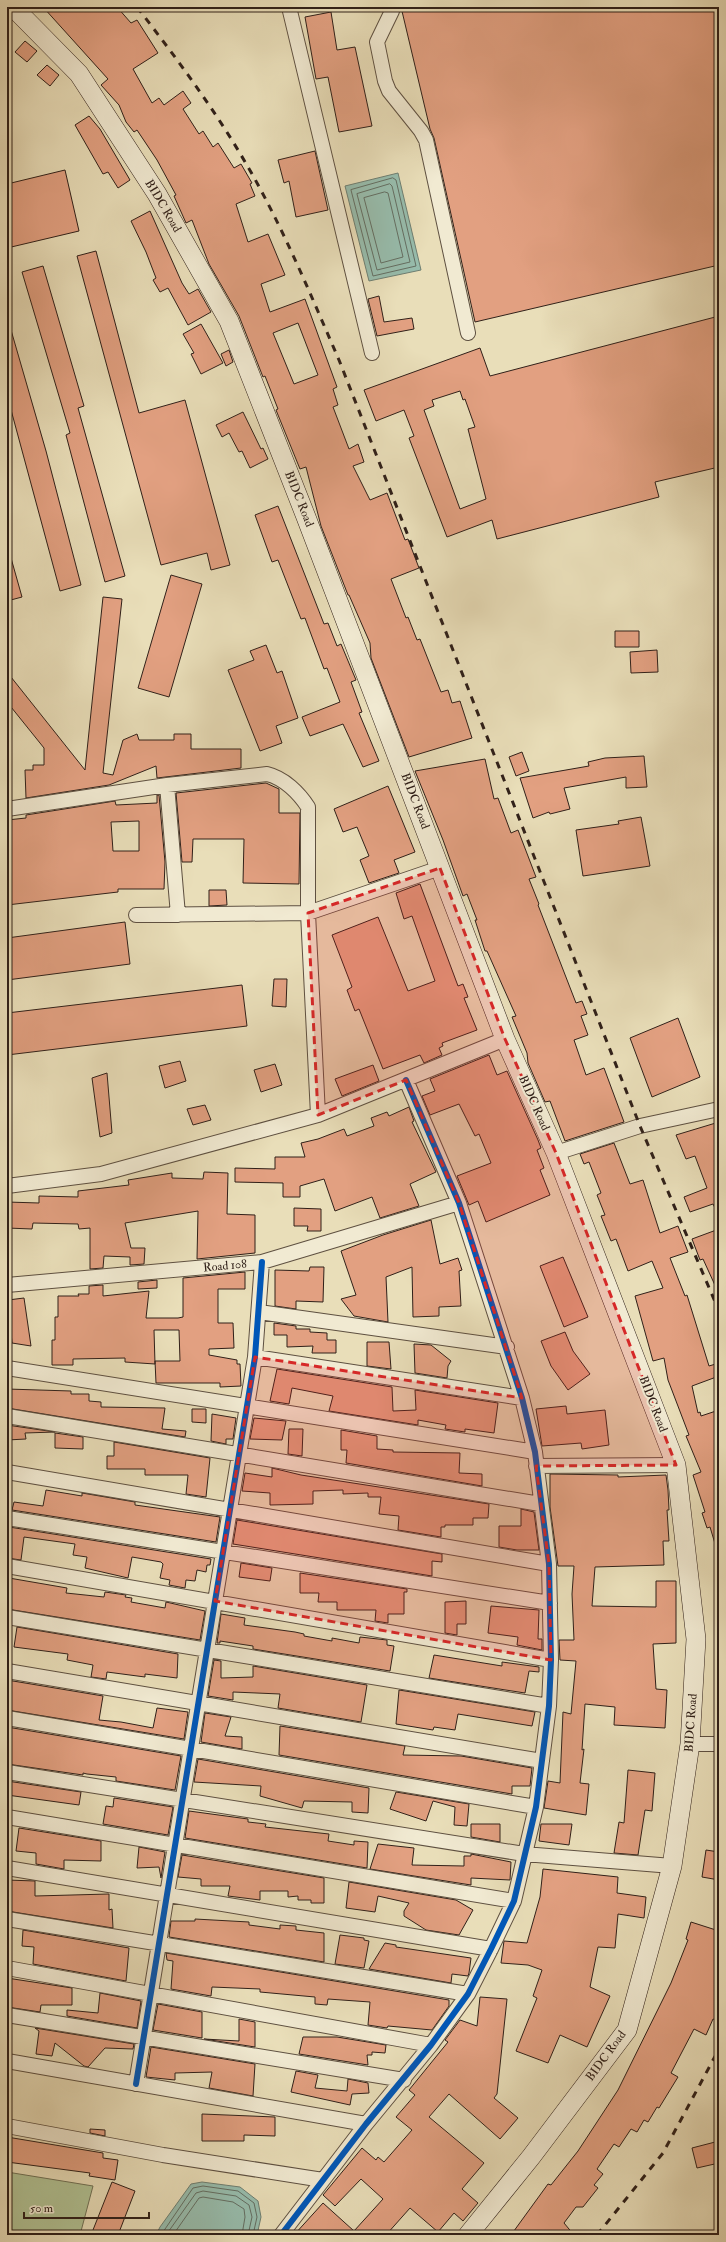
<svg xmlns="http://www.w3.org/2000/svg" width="726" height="2242" viewBox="0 0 726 2242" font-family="'IM FELL Double Pica',serif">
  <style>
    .green { fill: #b1c294; stroke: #707156 }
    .water { fill: #97bcac; stroke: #6e7e71 }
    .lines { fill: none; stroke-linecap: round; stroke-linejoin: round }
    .shore { stroke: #646e62; stroke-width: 1 }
    .building { fill: #e2a081; stroke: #302019; fill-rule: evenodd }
    .street-casing { stroke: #5e5041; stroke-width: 16 }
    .secondary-casing { stroke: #302019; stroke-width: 20 }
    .street { stroke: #f1ead2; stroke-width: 14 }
    .secondary { stroke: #f1ead2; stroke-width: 19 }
    .rail { stroke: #302019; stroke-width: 3; stroke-dasharray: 7 7; stroke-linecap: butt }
    .cycleway-casing { stroke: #f1ead2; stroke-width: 8 }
    .cycleway { stroke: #0057b8; stroke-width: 6 }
    .marked { fill: #d62828; fill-opacity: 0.2; stroke: #d62828; stroke-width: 3; stroke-dasharray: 8 5; stroke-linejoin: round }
    .labels { text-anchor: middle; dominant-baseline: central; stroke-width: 4; stroke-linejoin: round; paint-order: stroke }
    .street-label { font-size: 12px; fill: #302019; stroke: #f1ead2 }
  </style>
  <rect width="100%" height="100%" fill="#e9deb9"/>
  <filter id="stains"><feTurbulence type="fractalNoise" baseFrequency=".005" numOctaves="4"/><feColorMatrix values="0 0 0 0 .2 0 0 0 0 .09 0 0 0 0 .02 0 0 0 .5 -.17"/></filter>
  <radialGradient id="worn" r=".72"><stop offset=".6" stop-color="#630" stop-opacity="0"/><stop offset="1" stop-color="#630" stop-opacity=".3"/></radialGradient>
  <path class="green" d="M7 2172 93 2186 80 2235H7Z"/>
  <path class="water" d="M398 173 421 270 369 281 345 186Z
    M202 2182 240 2187 258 2201 261 2217 257 2235H156L160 2227 191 2184Z"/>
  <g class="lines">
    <path class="shore" d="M393 178 396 180 416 266 373 276 351 190Z
      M390 184 392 186 410 262 377 270 357 194Z
      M385 192 388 193 403 257 381 263 364 198Z
      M161 2235 193 2188 203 2186 238 2191 254 2203 257 2217 253 2235
      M166 2235 196 2193 203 2191 236 2196 249 2205 252 2217 248 2235
      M173 2235 199 2198 203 2197 233 2202 244 2209 245 2217 242 2235"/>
  </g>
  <path class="building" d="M43 7H117L131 23 137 20 158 53 133 69 152 103 159 98 164 105 183 91 191 103 183 109 199 134 203 131 213 147 218 143 234 168 241 164 252 183 250 184 255 196 236 204 248 242 268 234 285 275 261 284 270 312 305 299 337 387 333 389 338 405 333 407 349 449 358 444 364 462 353 466 370 500 387 493 405 540 408 539 419 568 391 579 406 618 408 617 417 640 420 639 441 692 448 690 452 703 460 701 472 738 409 757 371 658 370 643 349 595H348L321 526 306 467 300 469 276 410 278 409 265 376 263 377 239 316 209 264 192 220 186 223 174 196 176 195 157 160 137 130 134 132 126 122 119 105 101 85 108 79ZM298 323 318 375 294 384 273 333Z
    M401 7H719V265L475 322 434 138 430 129Z
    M331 12 337 50 355 47 372 126 339 132 328 77 316 79 305 17Z
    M25 41 37 51 27 62 15 52Z
    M47 65 59 75 50 86 37 75Z
    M89 116 100 129 130 180 118 188 108 172 103 174 75 125Z
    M315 151 328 210 296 217 289 181 284 183 278 160Z
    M65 170 79 231 7 248V184Z
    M150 211 182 283 189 294 198 289 211 312 188 325 168 288 160 292 153 280 156 278 146 252 131 221Z
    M96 251 139 413 185 400 230 565 211 570 207 553 161 565 77 256Z
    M43 266 84 406 78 408 125 576 105 582 66 435 70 433 22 272Z
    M379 296 384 322 412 318 414 329 377 336 368 299Z
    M719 316V467L655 482 659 497 497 539 492 520 447 537 409 438 414 436 404 410 376 421 364 390 480 348 490 376ZM460 391 463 400 465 399 475 427 468 429 486 499 460 509 424 410 434 406 432 400Z
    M201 324 223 363 201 374 191 354 194 353 183 334Z
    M7 330H11L46 451 81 585 60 591 7 395Z
    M229 350 233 362 226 366 221 354Z
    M243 412 261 449 263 448 268 459 250 468 242 451 239 452 229 433 222 437 216 425Z
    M278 506 324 624 328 623 337 646 341 644 356 680 351 682 362 712 359 713 379 761 363 767 343 724 310 736 302 717 340 702 327 668 324 669 305 618 301 619 278 560 272 562 255 515Z
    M7 558H11L22 597 7 601Z
    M171 575 202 584 169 697 138 688Z
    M103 597 122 599 103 773 113 775 123 740 137 734 139 740H174V734H191V749H241V768L157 778 156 766 109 785 26 798 25 770H33V765H44V748L7 702V672L85 770Z
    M615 631H639V647H615Z
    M266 645 277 673 282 671 298 718 276 726 282 743 260 751 228 670 254 660 250 651Z
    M657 650 658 672 631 673 630 652Z
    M522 752 529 771 516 776 509 757Z
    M644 756 647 787 626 788V777L564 788 570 809 550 814 549 812 533 818 520 778 589 766 588 762 605 758Z
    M485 759 494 799 498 798 511 833 518 830 536 877 529 879 539 904 538 905 576 1003 582 1001 587 1014 581 1016 588 1035 574 1040 586 1075 604 1068 624 1122 565 1141 550 1101 545 1102 528 1063 527 1053 512 1017 516 1016 487 951H485L475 920H477L467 894 463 896 443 840 415 771Z
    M266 783 279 789V813H300L299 884 243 883 244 839H193L192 862H182L176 793Z
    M388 786 415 852 394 860 399 873 369 883 360 860 369 856 357 827 343 832 334 809Z
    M157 795H159L165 862 164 889H118V892L7 905V820L26 818V815L115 801 116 805 157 803ZM139 821V851H113L111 822Z
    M641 817 650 866 583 876 576 830 619 824 618 821Z
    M420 884 458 986 463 984 468 997 464 998 477 1030 442 1043 443 1046 439 1048 442 1055 424 1063 420 1055 383 1069 359 1009 355 1011 347 990 352 987 332 935 378 917 408 991 435 981 412 916 404 919 396 893Z
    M209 890H226L227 905 209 906Z
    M125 922 130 964 7 980V938Z
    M274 979H287L286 1007 272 1006Z
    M242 985 247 1026 7 1055V1013Z
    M678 1018 700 1077 652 1097 630 1038Z
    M489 1055 497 1075 507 1071 538 1140 541 1148 537 1150 544 1168 540 1170 550 1195 486 1222 478 1201 469 1205 457 1176 491 1163 479 1134 475 1136 459 1104 430 1115 422 1096 435 1091 430 1079Z
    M180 1061 186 1081 165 1088 159 1066Z
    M275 1064 282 1085 261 1092 254 1070Z
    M373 1065 379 1081 342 1096 335 1079Z
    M107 1073 112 1133 100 1137 92 1078Z
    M205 1105 211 1120 193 1125 187 1109Z
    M409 1107 414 1121 412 1122 436 1172 410 1184 419 1206 380 1218 372 1197 335 1211 324 1179 300 1186V1197H283V1183L235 1182V1168L275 1169V1157H305L301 1143 318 1139 344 1129 347 1136 374 1126 371 1118 387 1112 389 1116Z
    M719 1122V1216L713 1204 690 1212 684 1197 707 1188 695 1156 686 1159 676 1135Z
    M614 1143 630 1184 643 1180 660 1233 678 1226 688 1252 670 1258 685 1296 687 1295 709 1366 719 1363V1376L692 1386 698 1413 700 1412 701 1416 719 1410V1546L716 1547 710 1527 707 1528 702 1513 705 1512 693 1475 701 1472 686 1436 689 1435 668 1380 664 1358 653 1361 635 1296 663 1288 652 1261 628 1271 616 1239 611 1241 601 1216 605 1215 597 1195 601 1193 589 1162 584 1164 580 1154Z
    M204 1172 228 1173 227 1214 255 1215V1253L197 1259 198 1211 125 1223 131 1248H145L144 1264 130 1265V1257L104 1256 103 1268 90 1269V1228L79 1229 78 1224 33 1223 32 1229 7 1228V1202L39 1203V1196L78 1197V1191L129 1185 128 1180 172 1173V1178L203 1179Z
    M294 1208 321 1209V1231H307L308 1226H294Z
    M431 1220 440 1264 458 1258 462 1270 459 1271 461 1306 439 1307V1316L413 1317 412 1267 386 1277 388 1322 354 1316 341 1299 356 1295 341 1251 383 1235Z
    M719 1229V1294L703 1259 700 1260 692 1239Z
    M563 1257 588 1317 564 1327 540 1266Z
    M310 1267H324L323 1302 296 1301V1309L275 1306V1270L309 1271Z
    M245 1272V1289H218V1323H233L234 1348 209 1349V1355L237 1360V1364H240L241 1386 220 1387V1383H156L155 1361H180L179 1330H154L155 1364 125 1362V1358L73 1359V1365H52V1340H55V1317H58V1296H79L78 1294H89V1286L103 1285V1296L149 1291 146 1318H178L183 1317V1278Z
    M157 1280V1288L138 1289V1282Z
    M24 1298 31 1346 12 1343 8 1300Z
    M274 1323 296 1326V1329H310V1332L327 1333V1340H336V1353H312L313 1346 287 1347V1335H274Z
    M565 1332 573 1351 590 1374 568 1390 551 1366 541 1341Z
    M367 1342H389L391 1369 367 1366Z
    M414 1344 431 1345 451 1361 448 1366 447 1378 415 1373Z
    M277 1369 392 1387 393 1411 416 1410 415 1390 498 1403 494 1433 465 1429V1432L445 1429 446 1425 418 1420V1425L329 1411 333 1396 292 1388 289 1404 270 1401Z
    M7 1389 71 1391V1394H89V1401L101 1402V1407L165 1408 162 1429 186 1431 185 1437 7 1408Z
    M566 1406 567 1414 605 1410 609 1445 582 1449 581 1443 542 1446 536 1409Z
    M192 1409H206V1423L192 1422Z
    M212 1414 236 1418 233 1439H226V1444L211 1441Z
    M254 1418 286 1421 282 1440 250 1439Z
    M7 1425 55 1432 25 1433 26 1439 7 1440Z
    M289 1429H303L302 1456 288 1454Z
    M341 1430 377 1436V1449L393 1450V1452L460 1453 459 1473 482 1474V1486L346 1463 347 1450H341Z
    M55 1433 83 1437V1449L55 1448Z
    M114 1442 210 1458 206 1497 186 1494 188 1475H145V1469H107V1456H114Z
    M272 1468 301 1475 489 1504 488 1518H473V1525H445V1527H441V1537L398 1530 399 1516 379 1514 381 1497H368V1493L343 1494V1490L313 1491V1504L270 1505V1493L242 1491 245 1473 272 1477Z
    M550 1474 618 1475V1477L666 1475 668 1490 669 1510H667L669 1541H663L664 1565 595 1567 592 1606 656 1607V1581H676V1643L653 1644 656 1689 667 1690 665 1728 614 1725 615 1707 585 1704 582 1750 584 1749 580 1783 589 1784 586 1815 544 1808 548 1781 560 1783 563 1712 571 1714 576 1661 560 1660 559 1640H574L572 1594 574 1566H558L550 1507Z
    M46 1490 82 1496V1493L135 1502V1505L220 1517 216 1542 12 1510 14 1502 43 1506Z
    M521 1509 534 1512 539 1550H517L499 1547V1526H521Z
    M237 1520 442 1554V1562L432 1561V1576L233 1544Z
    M9 1527 211 1559 210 1565H207L206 1572 197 1570 195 1581 186 1580 185 1588 169 1585 170 1580 160 1578 163 1564 161 1562 132 1557 128 1578 85 1568 87 1557 73 1555 75 1544 24 1537 21 1560 7 1558Z
    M241 1563 272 1568 270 1581 239 1577Z
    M300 1573 407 1589V1592H404V1614H388V1623L375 1621 376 1610H337V1602H318L319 1593H300Z
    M9 1578 67 1588 66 1593 104 1597 105 1592 126 1595 125 1597 132 1598 131 1602 165 1608 166 1602 205 1611 200 1640 7 1609Z
    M466 1601V1624H457V1635L445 1633V1602Z
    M491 1606 539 1610 538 1639H542V1650L517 1645 518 1637 488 1633Z
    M221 1614 245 1618 244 1625 295 1632 304 1634V1636L332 1641V1638L359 1643 360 1637 387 1640V1645L394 1646 390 1671 253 1649V1646L220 1641V1643H217Z
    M17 1627 178 1654 177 1678 145 1674V1677L107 1672 106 1679 91 1677 93 1665 67 1660 68 1654 14 1647Z
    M434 1655 502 1666V1662L539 1667V1672L529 1671 525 1693 429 1678Z
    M214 1660 221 1661V1678L253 1677V1666L367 1685 361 1722 278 1708 280 1694 233 1692V1700L208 1696Z
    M7 1680 103 1696 99 1720 121 1722 153 1728 157 1708 188 1712 184 1739 7 1710Z
    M399 1690 535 1712 532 1726 458 1714 455 1730 434 1727 433 1730 396 1724Z
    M205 1713 231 1717 225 1736 242 1737V1749L201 1742Z
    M280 1726 405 1746 403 1755 461 1756 532 1768 530 1786H512V1794L279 1755Z
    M7 1727 181 1756 175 1790 116 1781V1777L87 1774 83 1773V1775L7 1764Z
    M198 1759 369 1788 368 1813 352 1812V1802L304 1801 302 1808 260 1796 261 1786 194 1782Z
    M628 1770 655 1773 652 1811 645 1810 638 1855 614 1853 619 1822 624 1823Z
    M7 1781 81 1792 79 1805 7 1795Z
    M396 1792 469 1804 467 1826 454 1825 455 1807 433 1801 426 1821 390 1809Z
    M114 1798 173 1807 168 1835 103 1824 106 1806 113 1807Z
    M189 1811 248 1819V1822L266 1824 265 1827 329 1834 328 1841 354 1845V1841L368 1842 367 1868 185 1838Z
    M471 1824H500V1842L471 1837Z
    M541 1824H572L569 1845 539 1841Z
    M19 1828 101 1841V1861L64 1860V1869L36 1864V1853L16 1851Z
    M378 1844 414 1848 412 1865 464 1866V1856H471V1854L511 1862 510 1880 471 1878V1885L370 1869Z
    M139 1847 165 1852 161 1878 159 1867 137 1868Z
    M706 1850 719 1852V1880L702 1877Z
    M182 1855 324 1878V1903H311V1900H298V1896L288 1897V1891H260V1900L228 1896 230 1886H201V1879L178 1877Z
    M543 1869 618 1877 617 1893 646 1897 644 1918 618 1914 615 1948 598 1947 590 1987 610 1996 587 2047 560 2035 548 2063 516 2051 537 1998 533 1996 542 1970 528 1965 501 1963 504 1941 527 1943 540 1897Z
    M7 1880 35 1881V1896L109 1894V1910L112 1909 113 1928 7 1911Z
    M349 1882 456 1900 473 1910 459 1935 426 1930 404 1916V1911L409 1903 378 1896 375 1912 346 1908Z
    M195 1919 249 1922V1925L280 1929V1925L296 1926V1930L324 1933V1962L169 1937 171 1921H195Z
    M691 1922 719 1931V2013L716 2020 713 2019 706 2035 694 2029 671 2073 678 2077 659 2108 657 2107 648 2122 644 2120 637 2132 631 2129 619 2147 614 2144 597 2169 603 2174 594 2185 598 2188 583 2207H576L564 2223 574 2235H511L548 2184 551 2185 578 2151 618 2090 671 1983 688 1940 686 1939Z
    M23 1930 129 1948 126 1981 33 1964 34 1947 22 1946Z
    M340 1935 364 1938V1940L369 1941 364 1968 335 1964Z
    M385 1943 396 1945V1947L471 1958 469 1973 468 1976 452 1974 451 1983 369 1969Z
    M166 1953 449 2000V2006L432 2030 388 2026 387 2028 368 2025 370 2002 328 1999 327 2005 315 2004V1997L260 1992V1989L212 1987 211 1996 171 1989 173 1961 167 1960Z
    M7 1978 72 1988V2005H41L40 2012 7 2007Z
    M100 1993 141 2001 137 2028 67 2016V2010L98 2013Z
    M480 1997 507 1999 497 2094 494 2098 518 2118 500 2139 449 2094 429 2117 484 2163 462 2189 478 2203 463 2221 454 2213 438 2232 410 2208 386 2235H294L323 2203 354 2231 383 2199 361 2179 335 2206 323 2195 362 2148 376 2160 378 2157 384 2162 412 2130 396 2117 415 2095 409 2090 448 2042 445 2040 460 2020 477 2026Z
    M158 2004 202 2012V2038L153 2030Z
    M239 2019 255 2022V2047L204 2039 239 2041Z
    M35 2028 134 2044 133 2049 105 2048 88 2067 84 2066 55 2043 52 2056 36 2054 39 2031Z
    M303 2037H337L386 2045 385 2053 372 2052V2055H367L368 2065 299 2054Z
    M151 2047 255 2064 253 2096 209 2088 212 2072 175 2073V2080L146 2077Z
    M296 2071 318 2075 315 2088 347 2091 348 2079 368 2083 369 2093 352 2094 350 2105 291 2092Z
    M202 2114 275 2117V2136L244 2135V2141H202Z
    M90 2129 105 2130V2136L90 2133Z
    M7 2137 103 2153V2158L118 2160 115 2180 89 2176 90 2173 7 2162Z
    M719 2141V2163L697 2168 692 2148Z
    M112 2182 135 2191 118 2235H91Z"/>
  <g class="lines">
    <defs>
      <path id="street" d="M289 7 372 353
        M392 7V11L377 42 385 81 389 91 421 131 426 140 468 333
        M167 785 178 915
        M7 809 167 785 267 774C284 778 299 793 308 807V913L318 1115
        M136 915 308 913 440 868
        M556 1153 640 1126 719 1109
        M7 1186 101 1174 318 1115 505 1039
        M7 1285 262 1262 459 1203
        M259 1312 507 1347
        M255 1357 522 1398
        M7 1368 535 1452
        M7 1416 540 1504
        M536 1466 676 1465
        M7 1472 549 1564
        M7 1518 550 1603
        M7 1566 551 1660
        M7 1617 549 1706
        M7 1671 542 1761
        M7 1718 536 1807
        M690 1744H719
        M7 1772 524 1854 672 1866
        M7 1817 514 1901
        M7 1868 491 1949
        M7 1919 468 1994
        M7 1968 431 2045
        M7 2015 404 2080
        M7 2061 366 2124
        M136 2084 255 1357 262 1262
        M7 2126 163 2155 323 2180
        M281 2235 366 2124 431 2045 468 1994 491 1949 514 1901 536 1807 549 1706 551 1660 549 1564 535 1452 522 1398 459 1203 406 1080"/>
      <path id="secondary" d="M13 7 79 74 157 194 229 321 306 517 505 1039 556 1153 676 1465 696 1639 690 1744 672 1866 627 2030 531 2157 468 2235"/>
    </defs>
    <use href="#street" class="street-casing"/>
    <use href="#secondary" class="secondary-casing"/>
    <use href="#street" class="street"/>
    <use href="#secondary" class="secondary"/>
    <path class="rail" d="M137 7C174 55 210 103 241 155 280 220 309 291 339 360L640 1126 719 1311
      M597 2235 663 2153 719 2049"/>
    <defs>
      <path id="cycleway" d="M136 2084 255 1357 262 1262
        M281 2235 366 2124 431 2045 468 1994 491 1949 514 1901 536 1807 549 1706 551 1660 549 1564 535 1452 522 1398 459 1203 406 1080"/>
    </defs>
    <use href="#cycleway" class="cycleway-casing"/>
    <use href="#cycleway" class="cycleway"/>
  </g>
  <path class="marked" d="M440 868 505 1039 556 1153 676 1465 536 1466 549 1564 551 1660 215 1601 255 1357 522 1398 459 1203 406 1080 318 1115 308 913Z"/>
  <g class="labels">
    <g class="street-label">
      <text transform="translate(163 206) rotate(59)">BIDC Road</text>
      <text transform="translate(299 499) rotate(68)">BIDC Road</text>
      <text transform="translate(415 801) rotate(69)">BIDC Road</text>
      <text transform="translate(534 1103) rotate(66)">BIDC Road</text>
      <text transform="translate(225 1266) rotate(-5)">Road 108</text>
      <text transform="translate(653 1404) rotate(69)">BIDC Road</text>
      <text transform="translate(691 1723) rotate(-86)">BIDC Road</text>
      <text transform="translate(606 2056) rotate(-54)">BIDC Road</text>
    </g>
  </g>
  <rect width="726" height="2242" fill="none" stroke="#e9deb9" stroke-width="24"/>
  <rect x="8" y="8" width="710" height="2226" fill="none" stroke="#302019" stroke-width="2"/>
  <rect x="12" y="12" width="702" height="2218" fill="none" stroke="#302019"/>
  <path d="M24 2212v6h125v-6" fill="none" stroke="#302019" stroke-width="2"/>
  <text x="30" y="2212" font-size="12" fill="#302019" stroke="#f1ead2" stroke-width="3" paint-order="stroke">50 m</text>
  <rect width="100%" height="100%" filter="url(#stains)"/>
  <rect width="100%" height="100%" fill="url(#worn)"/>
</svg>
